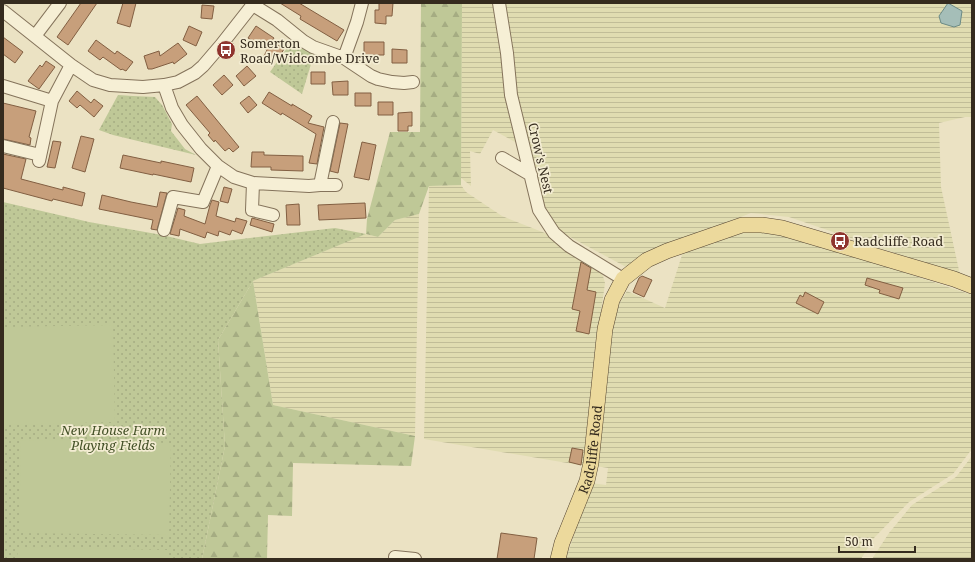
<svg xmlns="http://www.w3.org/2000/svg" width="975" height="562" viewBox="0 0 975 562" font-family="'Noto Serif',serif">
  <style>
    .farmland { fill: url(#farmland-rules) }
    .grass { fill: url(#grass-dots) }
    .forest { fill: url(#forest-firs) }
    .garden { fill: #bfc897 }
    .water { fill: #a5beb8; stroke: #6c8b86 }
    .building { fill: #c79f7b; stroke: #825f42 }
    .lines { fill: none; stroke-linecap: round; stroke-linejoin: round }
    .minor-casing { stroke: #84735b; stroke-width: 14 }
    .major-casing { stroke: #52422f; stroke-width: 16 }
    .minor { stroke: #f6efd5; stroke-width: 12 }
    .major { stroke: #ecd99c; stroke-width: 15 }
    .labels { text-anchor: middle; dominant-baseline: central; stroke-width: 3.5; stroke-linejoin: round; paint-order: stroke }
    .poi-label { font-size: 13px; fill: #352b1e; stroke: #f3ecd2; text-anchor: start }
    .street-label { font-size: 13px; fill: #352b1e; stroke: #f3ecd2 }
    .park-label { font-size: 13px; font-style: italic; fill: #435026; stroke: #f3ecd2 }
  </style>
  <defs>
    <pattern id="farmland-rules" width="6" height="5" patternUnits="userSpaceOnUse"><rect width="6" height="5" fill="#e0dcb1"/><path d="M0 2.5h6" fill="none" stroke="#c1bd98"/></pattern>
    <pattern id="grass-dots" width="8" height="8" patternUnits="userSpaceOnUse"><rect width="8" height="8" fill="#bfc897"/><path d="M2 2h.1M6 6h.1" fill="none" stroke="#a5ac82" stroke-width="1.8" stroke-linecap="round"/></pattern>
    <pattern id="forest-firs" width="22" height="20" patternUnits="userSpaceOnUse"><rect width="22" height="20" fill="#bfc897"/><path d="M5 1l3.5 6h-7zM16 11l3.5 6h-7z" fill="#a5ac82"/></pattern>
  </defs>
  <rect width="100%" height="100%" fill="#ebe2c3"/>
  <path class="farmland" d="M462 3H495L517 143 493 130 480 154 470 151 471 186 461 178Z
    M503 3H972V117H965L939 123 941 187 960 275 789 217 751 213 643 255 628 268 557 230 543 208 517 103Z
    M461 185 466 192 502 216 550 235 598 268 603 276 605 283 596 349 585 466 424 439 429 186Z
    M419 214 415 436 273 405 253 281 366 234 378 237 395 220Z
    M765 230 837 250 972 295V449L953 474 909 502 874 538 861 559H566L591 483 606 485 608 468 596 466 612 329 619 304 627 291 665 308 683 252 744 231Z
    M972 456V559H872L889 533 912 505 956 477Z"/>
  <path class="grass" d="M292 41 302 48 314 54 302 94 270 72Z
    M118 95 133 96 155 97 162 105 172 124 171 131 185 149 196 155 113 135 99 130Z
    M3 202 89 222 162 235 200 244 335 228 366 234 253 281 218 340 225 446 202 559H3Z"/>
  <path class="forest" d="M421 3H462L461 185 429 186 419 214 395 220 378 237 366 234 367 219 390 132H420Z
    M253 281 273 405 415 436 411 466 293 463 292 516 268 515 267 559H202L225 446 218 340Z"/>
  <path class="garden" d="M113 325 115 422 3 425V327Z
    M21 440 171 443 169 535 19 533Z
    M18 547 167 550V559H17Z"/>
  <path class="water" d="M948 3 962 11 960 25 954 27 941 23 939 16Z"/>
  <path class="building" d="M81 3H97L68 45 57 37Z
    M123 3H136L130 27 117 23Z
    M280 3H299L344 30 337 41 300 19 301 16Z
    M379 3H393L392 16H386V24L375 23V10H379Z
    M202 5 214 6 212 19 201 18Z
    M189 26 202 32 196 46 183 40Z
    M256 26 274 38 272 41 284 49 278 59 275 57 272 61 264 56 267 50 248 38Z
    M3 37 23 52 15 63 3 54Z
    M96 40 115 54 117 51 133 62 126 71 122 69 121 70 103 57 100 60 88 51Z
    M364 42H384V55H364Z
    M178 43 187 54 174 64 173 62 152 69H148L144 56 159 51 160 56Z
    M392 49 407 50V63H392Z
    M46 61 55 67 39 89 28 81 40 65 42 67Z
    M247 66 256 76 244 86 236 76Z
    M311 72H325V84H311Z
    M224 75 233 85 222 95 213 85Z
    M348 81V95H333L332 82Z
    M77 91 91 103 94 99 103 106 94 117 80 105 77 108 69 101Z
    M269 92 292 106V104L312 116 308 123 324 127 317 164 309 163 316 134 282 113 281 115 262 103Z
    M355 93H371V106H355Z
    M197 96 239 147 233 152 229 148 225 151 215 140 214 142 208 135 210 133 186 105Z
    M249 96 257 105 248 113 240 103Z
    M378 102H393V115H378Z
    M3 103 36 111 29 137 31 138 30 145 3 139Z
    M412 112V126H408V131H398V113Z
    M340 123 348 124 338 173 330 171Z
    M81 136 94 139 85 172 72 168Z
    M53 141 61 142 55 168 47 167Z
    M362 142 376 145 369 180 354 177Z
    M252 152H264V155L303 156V171L271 170V167H251Z
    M3 154 26 159 21 179 63 190V187L85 193 82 206 53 199 52 201 3 188Z
    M123 155 161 163V161L194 168 191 182 153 174V175L120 168Z
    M224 187 232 189 228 203 220 201Z
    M160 192 167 193 157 230 151 229 153 220 99 209 102 195 131 202 157 207Z
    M212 200 219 202 216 216 235 222 236 218 247 221 242 234 232 230 230 235 219 231 218 236 207 232 205 238 180 229 179 236 170 234 178 208 185 210 184 216 205 224 210 205Z
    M365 203 366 218 319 220 318 205Z
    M299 204 300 225H287L286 205Z
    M252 218 274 224 272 232 250 225Z
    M581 262 591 268 587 290 596 292 589 334 576 331 580 311 572 309Z
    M642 276 652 280 644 297 633 292 639 278Z
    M867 278 903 288 899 299 879 293 880 290 865 285Z
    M805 292 824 302 818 314 796 303 800 295 803 297Z
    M572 448 583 450 581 465 569 462Z
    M501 533 537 538 534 559H497Z"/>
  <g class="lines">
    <defs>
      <path id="minor" d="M499 3 507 53 511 95 539 210 554 233 569 246 623 279
        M253 5 277 20 303 41 313 47 344 58 371 76 378 79 392 82 404 83 413 82
        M3 11 71 65 93 80 110 85 143 87 164 85 178 82 195 73 203 66 221 45 254 3
        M35 36 60 3
        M344 58 357 22 362 3
        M164 85 172 108 182 125 201 149 218 166 234 177 253 183 309 186 320 185H336
        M3 86 52 101
        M3 146 40 155
        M502 158 531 175
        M39 161 52 101 71 65
        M253 183 252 210 273 215
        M320 185 333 122
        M164 230 173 197 203 202 218 166
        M395 557 415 559"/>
      <g id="major">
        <path id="s1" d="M558 559 562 543 587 481 591 463 605 329 612 300 623 279 647 260 667 251 742 225H762L782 228 954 279 972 286"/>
      </g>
    </defs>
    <use href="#minor" class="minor-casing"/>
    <use href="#major" class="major-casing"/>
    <use href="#minor" class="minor"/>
    <use href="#major" class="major"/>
  </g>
  <defs>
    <symbol id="bus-disc" viewBox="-11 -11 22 22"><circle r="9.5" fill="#8f342e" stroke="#f3ecd2"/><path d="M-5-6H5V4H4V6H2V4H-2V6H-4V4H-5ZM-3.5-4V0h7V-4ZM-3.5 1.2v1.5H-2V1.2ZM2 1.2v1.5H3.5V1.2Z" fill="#fff"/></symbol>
  </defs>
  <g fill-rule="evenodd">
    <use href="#bus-disc" x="215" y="39" width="22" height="22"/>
    <use href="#bus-disc" x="829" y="230" width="22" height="22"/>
  </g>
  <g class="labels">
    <g class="poi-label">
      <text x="240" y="43">Somerton<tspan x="240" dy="15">Road/Widcombe Drive</tspan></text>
      <text x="854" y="241">Radcliffe Road</text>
    </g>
    <g class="street-label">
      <text transform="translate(541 158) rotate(77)">Crow's Nest</text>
      <text stroke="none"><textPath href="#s1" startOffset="115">Radcliffe Road</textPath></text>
    </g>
    <g class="park-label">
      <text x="113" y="430">New House Farm<tspan x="113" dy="15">Playing Fields</tspan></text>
    </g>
  </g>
  <rect width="975" height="562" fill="none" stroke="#352b1e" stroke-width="8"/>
  <path d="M839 546v6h76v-6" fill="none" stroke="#352b1e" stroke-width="2"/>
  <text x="845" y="546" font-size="12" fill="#352b1e" stroke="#f3ecd2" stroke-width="3" paint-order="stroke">50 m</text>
</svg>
